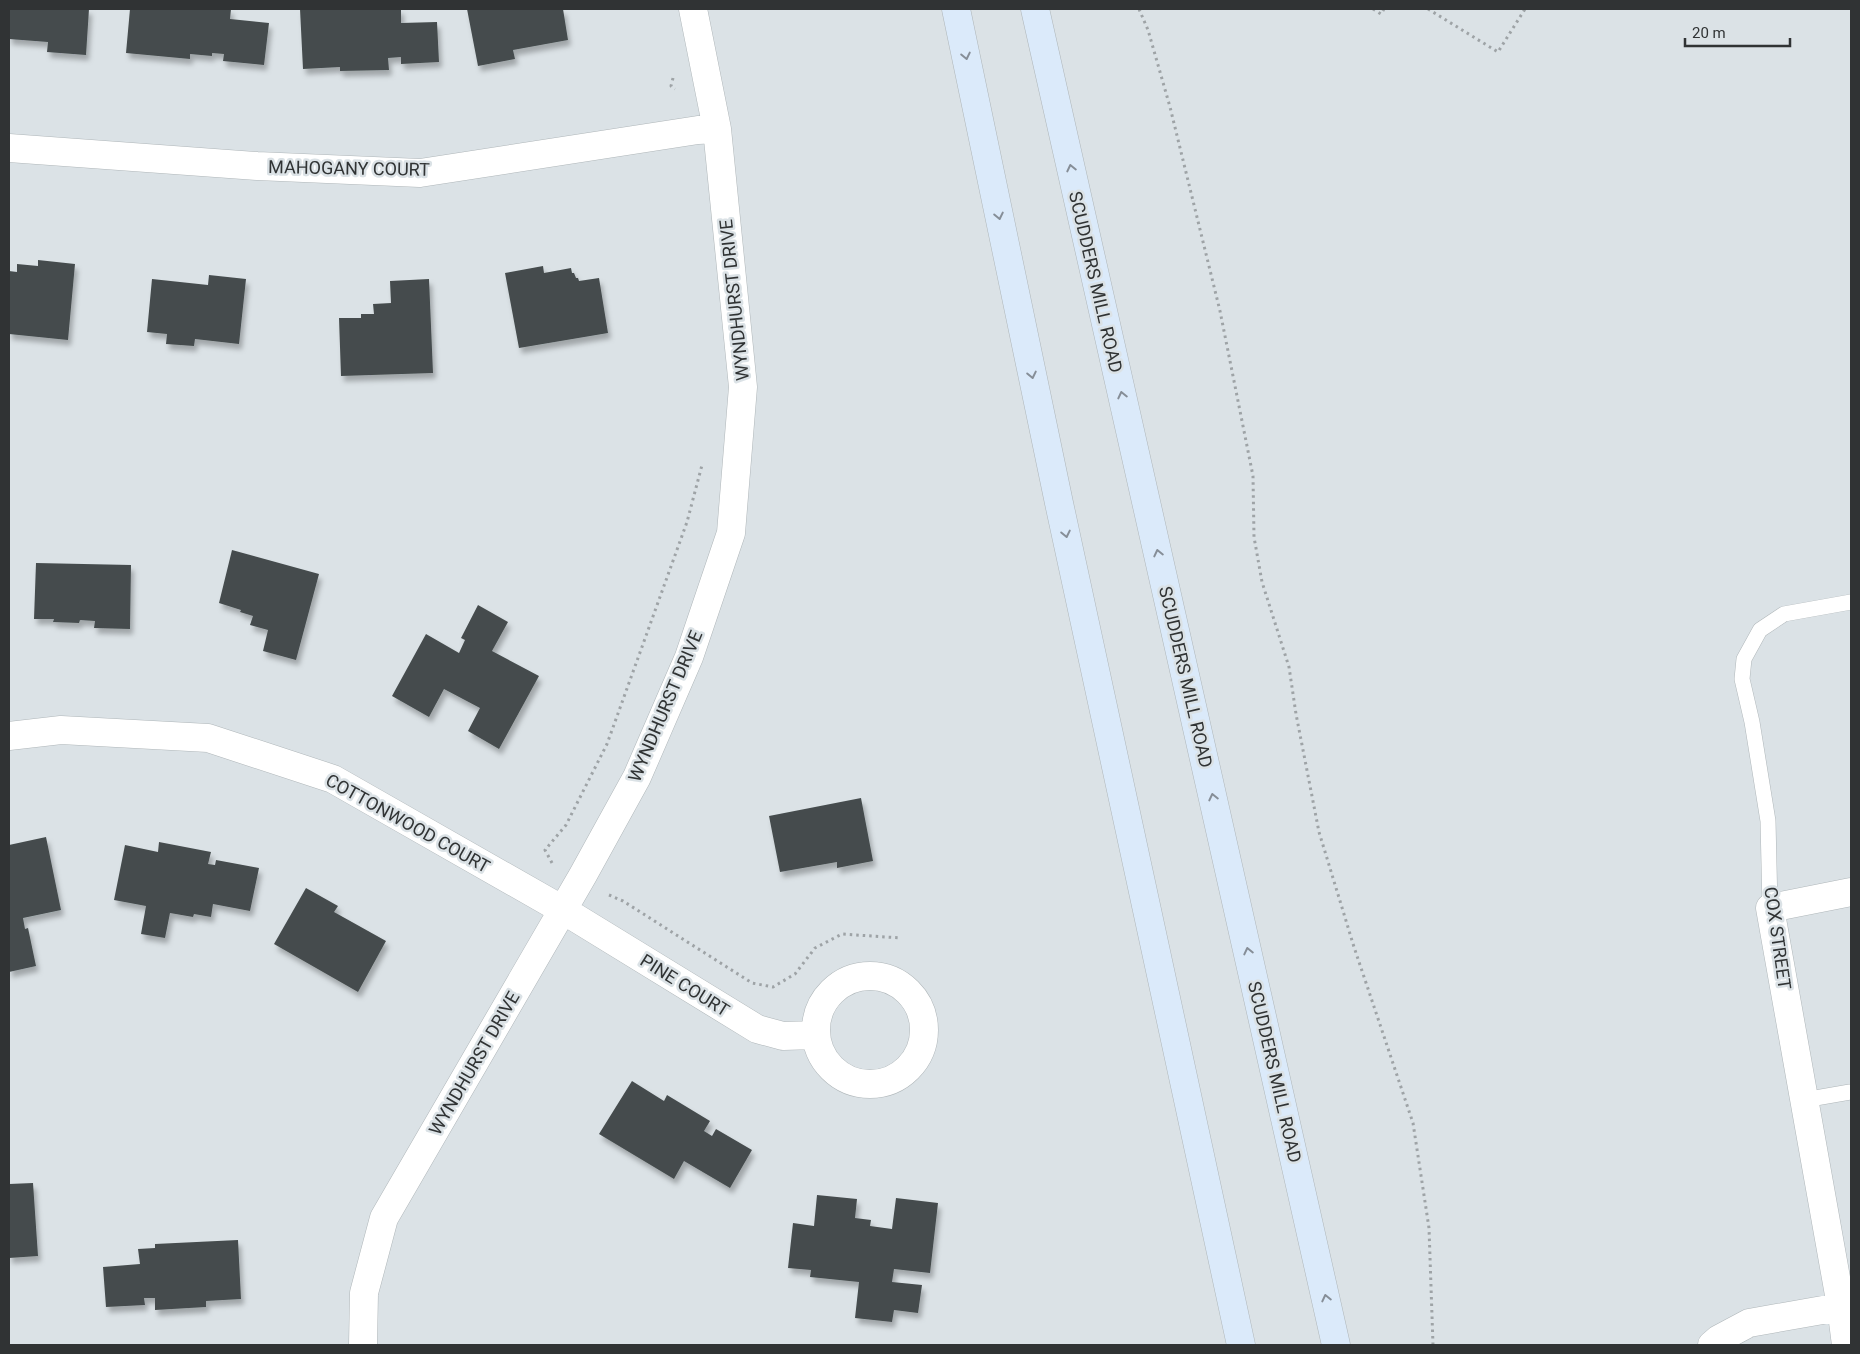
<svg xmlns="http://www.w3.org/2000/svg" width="1860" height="1354" viewBox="0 0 1860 1354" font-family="Roboto,sans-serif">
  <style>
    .building { fill: #454c4d; filter: url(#shadow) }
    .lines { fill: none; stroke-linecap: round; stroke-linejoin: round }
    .lane-casing { stroke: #afb6b9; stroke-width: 16 }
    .street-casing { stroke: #afb6b9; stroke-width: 29 }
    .secondary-casing { stroke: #afb6b9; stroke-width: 29 }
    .path { stroke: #9ea3a6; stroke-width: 3; stroke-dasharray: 2.5 4; stroke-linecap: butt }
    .lane { stroke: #fff; stroke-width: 15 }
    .street { stroke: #fff; stroke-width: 28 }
    .secondary { stroke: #dbeafa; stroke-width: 28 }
    .oneway { stroke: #868e97 }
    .labels { text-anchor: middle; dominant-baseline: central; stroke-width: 5; stroke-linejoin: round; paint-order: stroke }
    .street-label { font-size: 18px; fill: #303334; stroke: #dbe2e6 }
  </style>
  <defs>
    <filter id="shadow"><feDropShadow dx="3" dy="5.5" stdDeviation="2.5" flood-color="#0004"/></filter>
  </defs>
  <rect width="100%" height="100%" fill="#dbe2e6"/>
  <path class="building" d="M9 9H89L86 55 47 52 48 42 9 39Z
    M130 9H231L230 19 269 23 264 65 223 61 224 54 212 53V56L190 54V59L126 53Z
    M300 9H401V23L437 22 439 62 401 64V57L388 58 389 70 340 71V67L303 69Z
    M467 9H563L568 40 513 50 515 59 478 66Z
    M38 260 75 264 68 340 9 334V271L17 272V264L38 266Z
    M543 266 544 273 571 268 572 273H574L576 278H578L579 281 599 278 608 333 519 348 505 273Z
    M209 275 246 279 239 344 195 339 194 346 166 344 167 334 147 332 152 279 208 285Z
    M429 279 433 373 341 376 339 318H361V314H374L373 304 391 303 390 281Z
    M232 550 319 574 296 660 263 651 268 630 250 625 253 616 240 612 241 610 219 603Z
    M36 563 131 565 130 629 94 628 95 621 80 620 79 623 53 622 54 619H34Z
    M478 605 508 622 492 651 539 676 499 749 468 731 480 708 444 689 429 717 392 696 426 634 459 653 465 640 461 638Z
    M861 798 873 861 837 868V862L780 872 769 816Z
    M46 837 61 910 23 918 25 929 28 928 36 966 9 972V845Z
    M159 842 211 852 208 864 215 865 216 860 259 868 250 911 213 904 211 917 194 914 193 917 170 913 165 938 141 934 146 906 114 900 125 845 158 852Z
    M306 888 338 906 334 912 386 941 358 992 274 944Z
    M632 1081 664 1101 667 1095 710 1121 704 1131 712 1136 716 1129 752 1150 730 1188 684 1161 674 1179 599 1134Z
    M33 1183 38 1256 9 1258V1184Z
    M817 1195 857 1199 855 1218 871 1220 870 1226 892 1229 896 1198 938 1203 930 1273 894 1269 892 1282 922 1285 918 1313 894 1310 892 1322 855 1318 859 1282 810 1277 811 1270 788 1268 793 1223 814 1226Z
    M238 1240 241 1299 206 1301V1307L155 1310V1298H144L145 1305 106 1307 103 1267 140 1264 138 1249 155 1248V1244Z"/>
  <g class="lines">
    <defs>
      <path id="lane" d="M1770 908 1768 821 1752 722 1742 679 1744 659 1760 630 1784 614 1851 602
        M1804 1100 1850 1092"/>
      <path id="street" d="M9 148 257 166 420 173 698 130 717 129
        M9 736 61 730 208 738 333 779 563 910 757 1029 783 1036 815 1035
        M816 1030a54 54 0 1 1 108 0a54 54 0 1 1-108 0Z
        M363 1345 364 1293 384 1218 583 875 637 777 689 657 731 533 743 387 717 129 693 9
        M1712 1345 1719 1339 1749 1323 1851 1305
        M1846 1345 1841 1306 1770 908 1851 892"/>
      <path id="secondary" d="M956 9 1059 503 1241 1345
        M1035 9 1336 1345"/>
    </defs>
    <use href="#lane" class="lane-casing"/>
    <use href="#street" class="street-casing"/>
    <use href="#secondary" class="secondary-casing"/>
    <path class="path" d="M1139 9 1148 30 1170 107 1220 311 1253 476 1254 537 1262 582 1289 667 1296 714 1319 832 1354 947 1413 1123 1429 1228 1433 1345
      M1373 9 1381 14 1384 9
      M1428 9 1498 52 1525 9
      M673 78 671 86 675 89
      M552 863 545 850 566 825 607 744 687 522 702 465
      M609 895 623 901 752 983 773 987 795 974 815 948 842 934 901 938"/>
    <use href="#lane" class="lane"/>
    <use href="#street" class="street"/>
    <use href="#secondary" class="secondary"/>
  </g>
  <defs><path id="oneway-chevron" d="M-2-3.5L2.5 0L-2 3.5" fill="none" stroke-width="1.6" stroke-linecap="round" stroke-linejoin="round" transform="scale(1.25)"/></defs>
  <g class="oneway">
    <use href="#oneway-chevron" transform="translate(966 56) rotate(78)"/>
    <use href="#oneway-chevron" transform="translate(1071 168) rotate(-103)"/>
    <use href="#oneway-chevron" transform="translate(999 216) rotate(78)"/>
    <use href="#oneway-chevron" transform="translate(1032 375) rotate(78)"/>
    <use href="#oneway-chevron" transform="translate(1122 395) rotate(-103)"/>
    <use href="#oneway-chevron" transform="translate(1066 534) rotate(78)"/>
    <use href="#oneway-chevron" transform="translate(1158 553) rotate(-103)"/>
    <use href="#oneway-chevron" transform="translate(1213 797) rotate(-103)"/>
    <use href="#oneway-chevron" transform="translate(1248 951) rotate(-103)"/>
    <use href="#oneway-chevron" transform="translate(1326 1298) rotate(-103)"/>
  </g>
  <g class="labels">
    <g class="street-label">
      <text transform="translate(349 168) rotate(1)">MAHOGANY COURT</text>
      <text transform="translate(1096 282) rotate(77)">SCUDDERS MILL ROAD</text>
      <text transform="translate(734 300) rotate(-96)">WYNDHURST DRIVE</text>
      <text transform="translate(1186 677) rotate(77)">SCUDDERS MILL ROAD</text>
      <text transform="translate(665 706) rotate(-67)">WYNDHURST DRIVE</text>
      <text transform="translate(408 823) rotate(29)">COTTONWOOD COURT</text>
      <text transform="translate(1778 938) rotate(82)">COX STREET</text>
      <text transform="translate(685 985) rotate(32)">PINE COURT</text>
      <text transform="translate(474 1063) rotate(-60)">WYNDHURST DRIVE</text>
      <text transform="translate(1275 1072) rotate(77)">SCUDDERS MILL ROAD</text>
    </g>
  </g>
  <rect width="1860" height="1354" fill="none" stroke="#303334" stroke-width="20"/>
  <path d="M1685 38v8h105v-8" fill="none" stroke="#303334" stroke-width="2.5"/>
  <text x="1692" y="38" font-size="15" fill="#303334" stroke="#dbe2e6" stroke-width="4" paint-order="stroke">20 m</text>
</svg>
